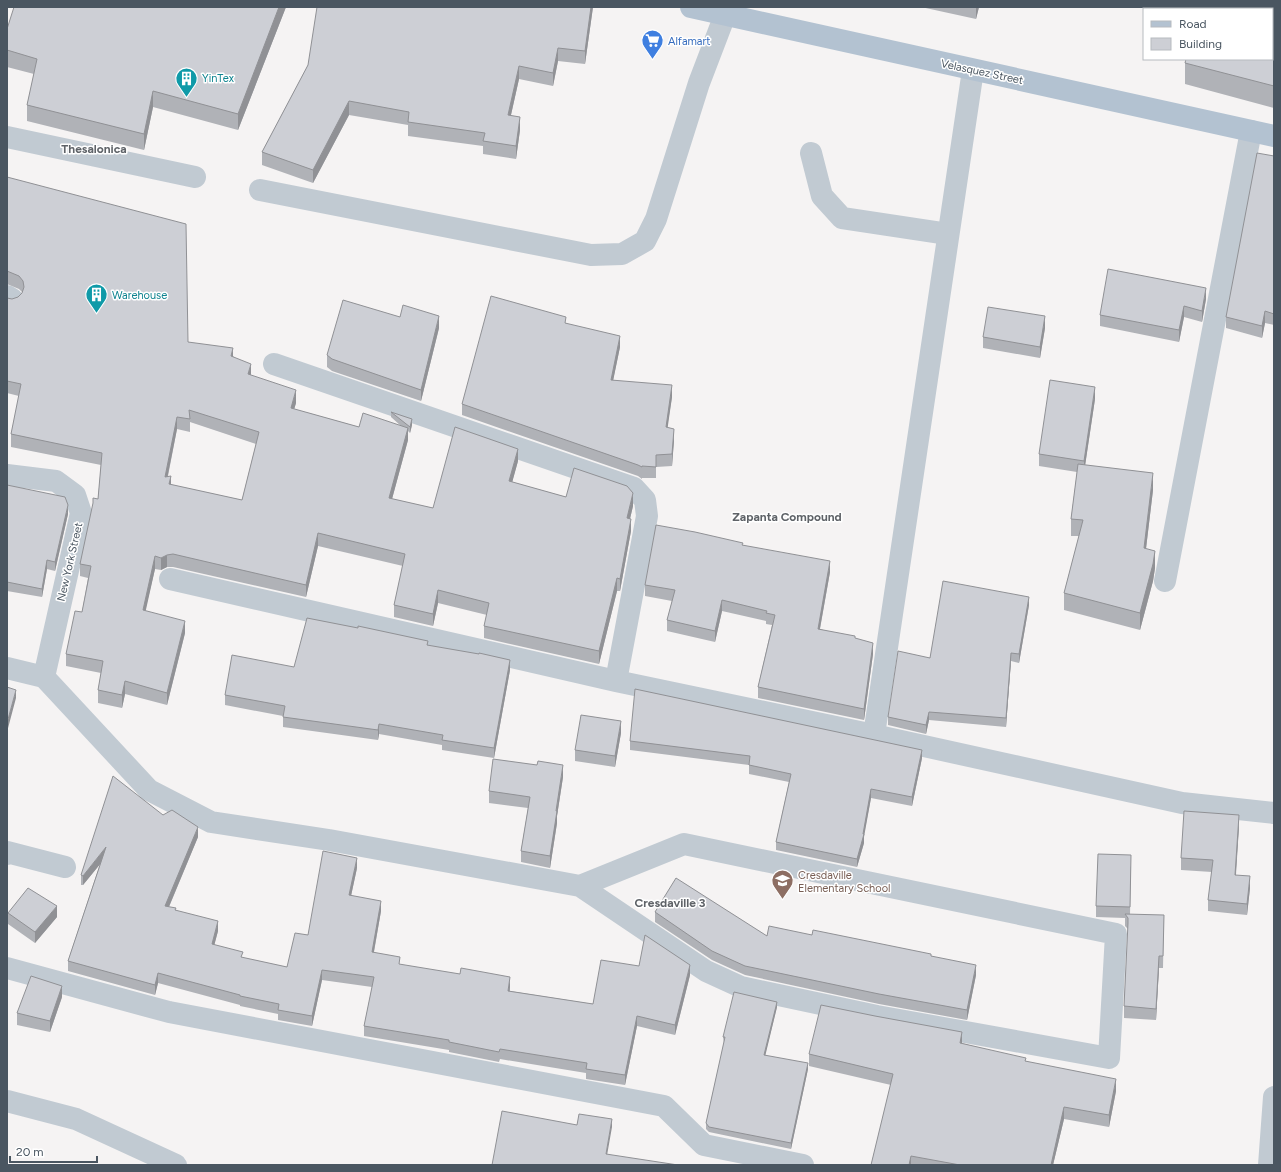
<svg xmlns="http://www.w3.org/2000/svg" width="1281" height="1172" viewBox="0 0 1281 1172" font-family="Figtree,sans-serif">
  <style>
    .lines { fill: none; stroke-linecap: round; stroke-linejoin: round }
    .minor { stroke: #c1cad2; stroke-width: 22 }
    .major { stroke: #b3c2d1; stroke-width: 22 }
    .wall { fill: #b0b2b7; fill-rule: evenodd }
    .shaded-wall { fill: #909195 }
    .building { fill: #cdcfd5; stroke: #909195; fill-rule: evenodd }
    .labels { text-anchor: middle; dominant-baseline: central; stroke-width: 3; stroke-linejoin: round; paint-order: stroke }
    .shop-label { font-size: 11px; fill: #366cbe; stroke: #fff; text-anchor: start }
    .street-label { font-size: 11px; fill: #4a5661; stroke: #fff }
    .culture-label { font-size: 11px; fill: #0d838f; stroke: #fff; text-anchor: start }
    .education-label { font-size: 11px; fill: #785e54; stroke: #fff; text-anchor: start }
    .neighbourhood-label { font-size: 12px; font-weight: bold; fill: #5f6368; stroke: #fff }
  </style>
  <rect width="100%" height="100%" fill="#f5f3f3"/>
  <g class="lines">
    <path class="minor" d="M7 137 195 177
      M811 153 822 196 842 218 948 234
      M260 190 591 255 622 254 645 241 656 219 699 83 725 15
      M7 296 12 299
      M274 364 634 488 645 500 647 516 616 681
      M7 475 56 481 75 495 81 513 44 677
      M170 579 616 681 874 735 1182 803 1274 813
      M1165 581 1251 131
      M7 668 44 677
      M44 677 149 790 211 822 329 840 580 886 706 971 741 987 877 1016 1109 1058 1116 934 684 844 580 886
      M874 735 973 70
      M7 854V852L65 867
      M7 968 169 1012 664 1106 704 1145 803 1165
      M7 1101 76 1119 176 1165
      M1269 1165 1274 1097"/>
    <path class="major" d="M691 7 1274 136"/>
  </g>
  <path class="wall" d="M286 7 238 130 153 107 144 150 27 121V105L34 74 7 67V29Z
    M593 7 585 64 558 61 553 86 519 79 511 115 520 130 516 159 483 154V146L408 136V125L349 115 313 183 262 165V152L308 65Z
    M921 7H979L976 19Z
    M1274 7V108L1185 84V63Z
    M1274 156V325L1265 323 1262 338 1226 328V317Z
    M7 177 188 342 233 356 251 375 296 403 294 409 359 427 401 426 391 417V412L412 425 410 433 408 431V440L392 499 433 508 518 461 512 482 566 497 633 506 630 519 631 531 620 591H617L599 664 484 638V626L487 615 438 603 433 626 394 617V605L403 566 318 546 306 597 173 567H167L161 570 155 569 145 611 185 633 167 705 125 694 122 708 98 703V690L101 673 66 666V654L82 612 88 578 80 576V564L98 499 101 465 11 447V434L19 396 7 393V298L12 299 18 297 23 293 19 289 7 284ZM190 422 256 444 242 500 171 485 168 476 177 429 190 432Z
    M1206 299 1202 322 1184 317 1179 342 1100 326V315Z
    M566 323 620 347 613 380 672 397 667 428 674 440 672 466 656 467V478H642V479L638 476 462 415V404Z
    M439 328 421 401 332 371 327 367V355Z
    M1045 328 1040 358 983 348V337Z
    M1095 399 1085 465 1153 490 1146 549 1155 568 1153 581 1140 630 1064 610V593L1079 536H1071V519L1077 472 1039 466V454Z
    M7 485 68 514 55 571 47 569 42 597 7 591Z
    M743 545 830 572 820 629 855 639 873 654 864 720 758 698V687L772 625 766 624V621L722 611 715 642 667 631V620L672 601 645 596V585Z
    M1029 605 1019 663 1011 661 1006 727 929 720 926 734 888 725V717L930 658Z
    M428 645 510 670 494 758 442 750V745L379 734 378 740 283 727V716L225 705V695L294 667Z
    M621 733 615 767 575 761V750Z
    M630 741 922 758 912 806 871 798 864 834V843L857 867 776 850V842L789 782 749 774V765L630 750Z
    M563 777 557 816V823L550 868 521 862V851L528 808 489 803V791Z
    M163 815 198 837 169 907 218 931 214 945 243 958 287 967 308 935 357 868 351 896 381 911 374 952 400 965 510 987V991L593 1004 690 975 675 1035 637 1026 625 1085 586 1079V1073L500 1059 499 1062 449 1052V1050L364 1036V1026L372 987 322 980 312 1026 278 1020V1014L240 1006V1005L158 983 155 995 68 971V961L100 864 83 885H81V875Z
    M1239 826 1236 875 1250 888 1247 915 1208 911V900L1212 872 1181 870V858Z
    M1131 866 1130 915H1164L1163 968H1159L1156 1020 1124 1018V1006L1128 932V929L1125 926V918L1096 917V906Z
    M655 912 767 936 812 935 931 956 976 975 967 1020 879 1004 745 975 712 960 655 922Z
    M8 913 57 917 35 943 8 924Z
    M62 997 50 1032 17 1025V1013Z
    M777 1007 765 1055 808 1069 791 1149 709 1132 706 1129V1123L724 1043 723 1037Z
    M962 1043 1026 1061 1116 1091 1109 1127 1064 1119 1053 1165H871L891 1085 809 1066V1054Z"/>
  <path class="shaded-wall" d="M279 7H286L238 130V114Z
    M591 7H593L585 64V51Z
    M976 7H979L976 19Z
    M558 48V61L553 86V73Z
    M519 66V79L508 128V115Z
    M153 91V107L144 150V134Z
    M349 101V115L313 183V170Z
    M520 117V130L516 159V146Z
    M7 271H8V284H7Z
    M1206 288V299L1202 322V311Z
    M1184 306V317L1179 342V330Z
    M1265 311V323L1262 338V326Z
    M439 316V328L421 401V390Z
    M1045 316V328L1040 358V347Z
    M620 336V347L611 391V380Z
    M233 348V360L231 356Z
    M251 364V376L248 374Z
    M672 385V397L666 439V427Z
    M1095 387V399L1084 473V461Z
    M296 390V403L291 420V408Z
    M177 417V429L165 489V477Z
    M412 419V425L410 433V427Z
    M408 428V440L389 510V498Z
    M674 429V440L672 466V454Z
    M518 449V461L509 494V481Z
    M1153 473V490L1144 565V548Z
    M171 476V488L169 484Z
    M633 493V506L627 531V518Z
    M68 505V514L55 571V562Z
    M631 519V531L620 591V579Z
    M318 533V546L306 597V585Z
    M1155 551V568L1153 581 1140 630V613Z
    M167 555V567L161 570V558Z
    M155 556V569L143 623V610Z
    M47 560V569L42 597V589Z
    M830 561V572L818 639V629Z
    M617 578V591L599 664V651Z
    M438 590V603L433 626V614Z
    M1029 597V605L1019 663V654Z
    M722 600V611L715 642V631Z
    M185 621V633L167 705V693Z
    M873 643V654L864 720V709Z
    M1011 653V661L1006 727V718Z
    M510 660V670L494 758V748Z
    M125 681V694L122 708V695Z
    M16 690V698L7 732V723Z
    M929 712V720L926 734V725Z
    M621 721V733L615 767V756Z
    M379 724V734L378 740V730Z
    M922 750V758L912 806V797Z
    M563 765V777L557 816V823L550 868V856Z
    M871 789V798L864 837V834V843L857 867V859L863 834Z
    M1239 815V826L1235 886V875Z
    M198 827V837L165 916V906Z
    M106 847V857L83 885V876Z
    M357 858V868L349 905V895Z
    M1250 876V888L1247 915V904Z
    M381 901V911L372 962V952Z
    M57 906V917L35 943V932Z
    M218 921V931L212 954V944Z
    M1159 956V968L1156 1020V1009Z
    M690 965V975L675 1035V1025Z
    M976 965V975L967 1020V1010Z
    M322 970V980L312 1026V1016Z
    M158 973V983L155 995V985Z
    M510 977V987L508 1001V991Z
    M62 986V997L50 1032V1021Z
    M777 1002V1007L764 1061V1055Z
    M637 1016V1026L625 1085V1075Z
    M962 1032V1044L960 1043Z
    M808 1063V1069L791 1149V1143Z
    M1116 1079V1091L1109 1127V1115Z
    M1064 1107V1119L1053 1165H1051Z
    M612 1119V1127L606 1161V1154Z
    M911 1156V1165H909Z"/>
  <path class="building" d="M14 7H279L238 114 153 91 144 134 27 105 37 59 7 50V29Z
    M317 7H591L585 51 558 48 553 73 519 66 508 115 520 117 516 146 483 141 485 133 408 122 409 112 349 101 313 170 262 152 308 65Z
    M1200 7H1274V86L1185 63 1186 59H1272V9H1199Z
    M1257 153 1274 156V314L1265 311 1262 326 1226 317Z
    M7 177 186 224 188 342 233 348 231 356 251 364 248 374 296 390 291 408 359 427 363 413 408 428 389 498 433 508 455 427 518 449 509 481 566 497 574 468 627 486 633 493 627 518 631 519 620 579 617 578 599 651 484 626 489 603 438 590 433 614 394 605 405 554 318 533 306 585 173 554 167 555 161 558 155 556 143 610 185 621 167 693 125 681 122 695 98 690 103 661 66 654 75 611 82 612 91 566 80 564 93 503V498L98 499 102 453 11 434 21 384 7 381V298L12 299 18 297 22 293 24 287 23 281 19 276 7 271ZM189 410 259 432 242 500 169 484 171 476 165 477 177 417 190 419Z
    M1108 269 1206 288 1202 311 1184 306 1179 330 1100 315Z
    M491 296 566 317 565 323 620 336 611 380 672 385 666 427 674 429 672 454 656 455V467L642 466V467L638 465 462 404Z
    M343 300 400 317 403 305 439 316 421 390 332 359 327 355Z
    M988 307 1045 316 1040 347 983 337Z
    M1050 380 1095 387 1084 461 1039 454Z
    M391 412 412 419 410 427Z
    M1078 464 1153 473 1144 548 1155 551 1153 564 1140 613 1064 593 1083 520 1071 519Z
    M7 485 65 497 68 505 55 562 47 560 42 589 7 582Z
    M656 525 695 532 743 543 742 545 830 561 818 629 855 636V638L873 643 864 709 758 687 775 615 766 613 767 611 722 600 715 631 667 620 675 590 645 585Z
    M943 581 1029 597 1019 654 1011 653 1006 718 929 712 926 725 888 717 898 651 930 658Z
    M307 618 358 628V626L428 641 427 645 479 654V653L510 660 494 748 442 740 443 735 379 724 378 730 283 717 285 706 225 695 232 655 294 667Z
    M7 687 16 690 7 723Z
    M635 689 922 750 912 797 871 789 863 834H864L857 859 776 842 791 774 749 765 750 756 630 741Z
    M581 715 621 721 615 756 575 750Z
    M493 759 537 765 538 761 563 765 556 811H557L550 856 521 851 530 797 489 791Z
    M113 776 163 815 172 810 198 827 165 906 176 908 175 910 218 921 212 944 243 952 241 957 287 967 295 933 308 935 323 851 357 858 349 895 381 901 372 952 400 957 399 964 460 974 461 968 510 977 508 991 593 1004 601 960 639 966 645 935 690 965 675 1025 637 1016 625 1075 586 1069 587 1063 500 1049 499 1052 449 1042V1040L364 1026 374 977 322 970 312 1016 278 1010 279 1004 240 996V995L158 973 155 985 68 961 106 847 83 876 81 875Z
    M1184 811 1239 815 1235 875 1250 876 1247 904 1208 900 1213 860 1181 858Z
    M1098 854 1131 855 1130 907 1096 906Z
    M676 878 767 936 769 926 812 935 813 930 931 954V956L976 965 967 1010 879 994 745 966 712 951 655 912Z
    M28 888 57 906 35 932 8 913Z
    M1125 914 1164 915 1163 956H1159L1156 1009 1124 1006 1128 923V918Z
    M31 976 62 986 50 1021 17 1013Z
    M734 992 777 1002 764 1055 808 1063 791 1143 709 1127 706 1123 725 1037H723Z
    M821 1005 875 1016 962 1032 960 1043 1026 1058 1025 1061 1116 1079 1109 1115 1064 1107 1051 1165H960L911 1156 909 1165H871L893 1074 809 1054Z
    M502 1111 577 1125 579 1114 612 1119 606 1154 678 1165H492Z"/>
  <defs>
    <symbol id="supermarket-pin" viewBox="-11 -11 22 30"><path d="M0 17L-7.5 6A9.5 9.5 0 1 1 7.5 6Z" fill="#3f7fe0" stroke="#fff"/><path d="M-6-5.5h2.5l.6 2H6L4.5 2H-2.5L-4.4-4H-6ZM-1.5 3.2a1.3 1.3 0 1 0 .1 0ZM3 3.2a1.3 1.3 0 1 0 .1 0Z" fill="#fff"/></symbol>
    <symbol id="building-pin" viewBox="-11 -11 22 30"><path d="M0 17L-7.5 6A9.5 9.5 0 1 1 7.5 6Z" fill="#0f9aa8" stroke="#fff"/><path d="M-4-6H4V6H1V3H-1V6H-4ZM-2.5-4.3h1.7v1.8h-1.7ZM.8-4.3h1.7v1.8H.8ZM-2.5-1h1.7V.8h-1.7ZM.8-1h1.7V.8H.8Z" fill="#fff"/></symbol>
    <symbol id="school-pin" viewBox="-11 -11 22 30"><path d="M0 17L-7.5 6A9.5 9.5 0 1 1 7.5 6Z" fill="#8d6e63" stroke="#fff"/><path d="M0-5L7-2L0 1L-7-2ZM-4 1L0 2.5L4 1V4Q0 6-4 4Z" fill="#fff"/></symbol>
  </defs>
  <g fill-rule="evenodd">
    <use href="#supermarket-pin" x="640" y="28" width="25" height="34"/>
    <use href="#building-pin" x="174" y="66" width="25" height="34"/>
    <use href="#building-pin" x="84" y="282" width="25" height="34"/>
    <use href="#school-pin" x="770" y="868" width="25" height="34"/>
  </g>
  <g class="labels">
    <g class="shop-label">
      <text x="668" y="41">Alfamart</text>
    </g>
    <g class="street-label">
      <text transform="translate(982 72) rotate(12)">Velasquez Street</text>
      <text transform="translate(70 562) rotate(-77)">New York Street</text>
    </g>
    <g class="culture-label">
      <text x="202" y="78">YinTex</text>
      <text x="112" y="295">Warehouse</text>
    </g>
    <g class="education-label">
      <text x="798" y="875">Cresdaville<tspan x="798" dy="13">Elementary School</tspan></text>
    </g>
    <g class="neighbourhood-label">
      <text x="94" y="149">Thesalonica</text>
      <text x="787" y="517">Zapanta Compound</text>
      <text x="670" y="903">Cresdaville 3</text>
    </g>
  </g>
  <rect width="1281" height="1172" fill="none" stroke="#4a5661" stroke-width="16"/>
  <rect x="1143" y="8" width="130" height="52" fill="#ffffff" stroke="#b7bbc0"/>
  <rect x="1151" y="21" width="20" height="6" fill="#b3c2d1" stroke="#b7bbc0"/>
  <text x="1179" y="28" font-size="12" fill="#4a5661">Road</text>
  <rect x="1151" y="38" width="20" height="12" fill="#cdcfd5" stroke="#b7bbc0"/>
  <text x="1179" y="48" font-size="12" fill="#4a5661">Building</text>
  <path d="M10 1156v6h87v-6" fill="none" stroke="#4a5661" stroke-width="2"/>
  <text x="16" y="1156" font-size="12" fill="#4a5661" stroke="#ffffff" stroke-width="3" paint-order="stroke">20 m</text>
</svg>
